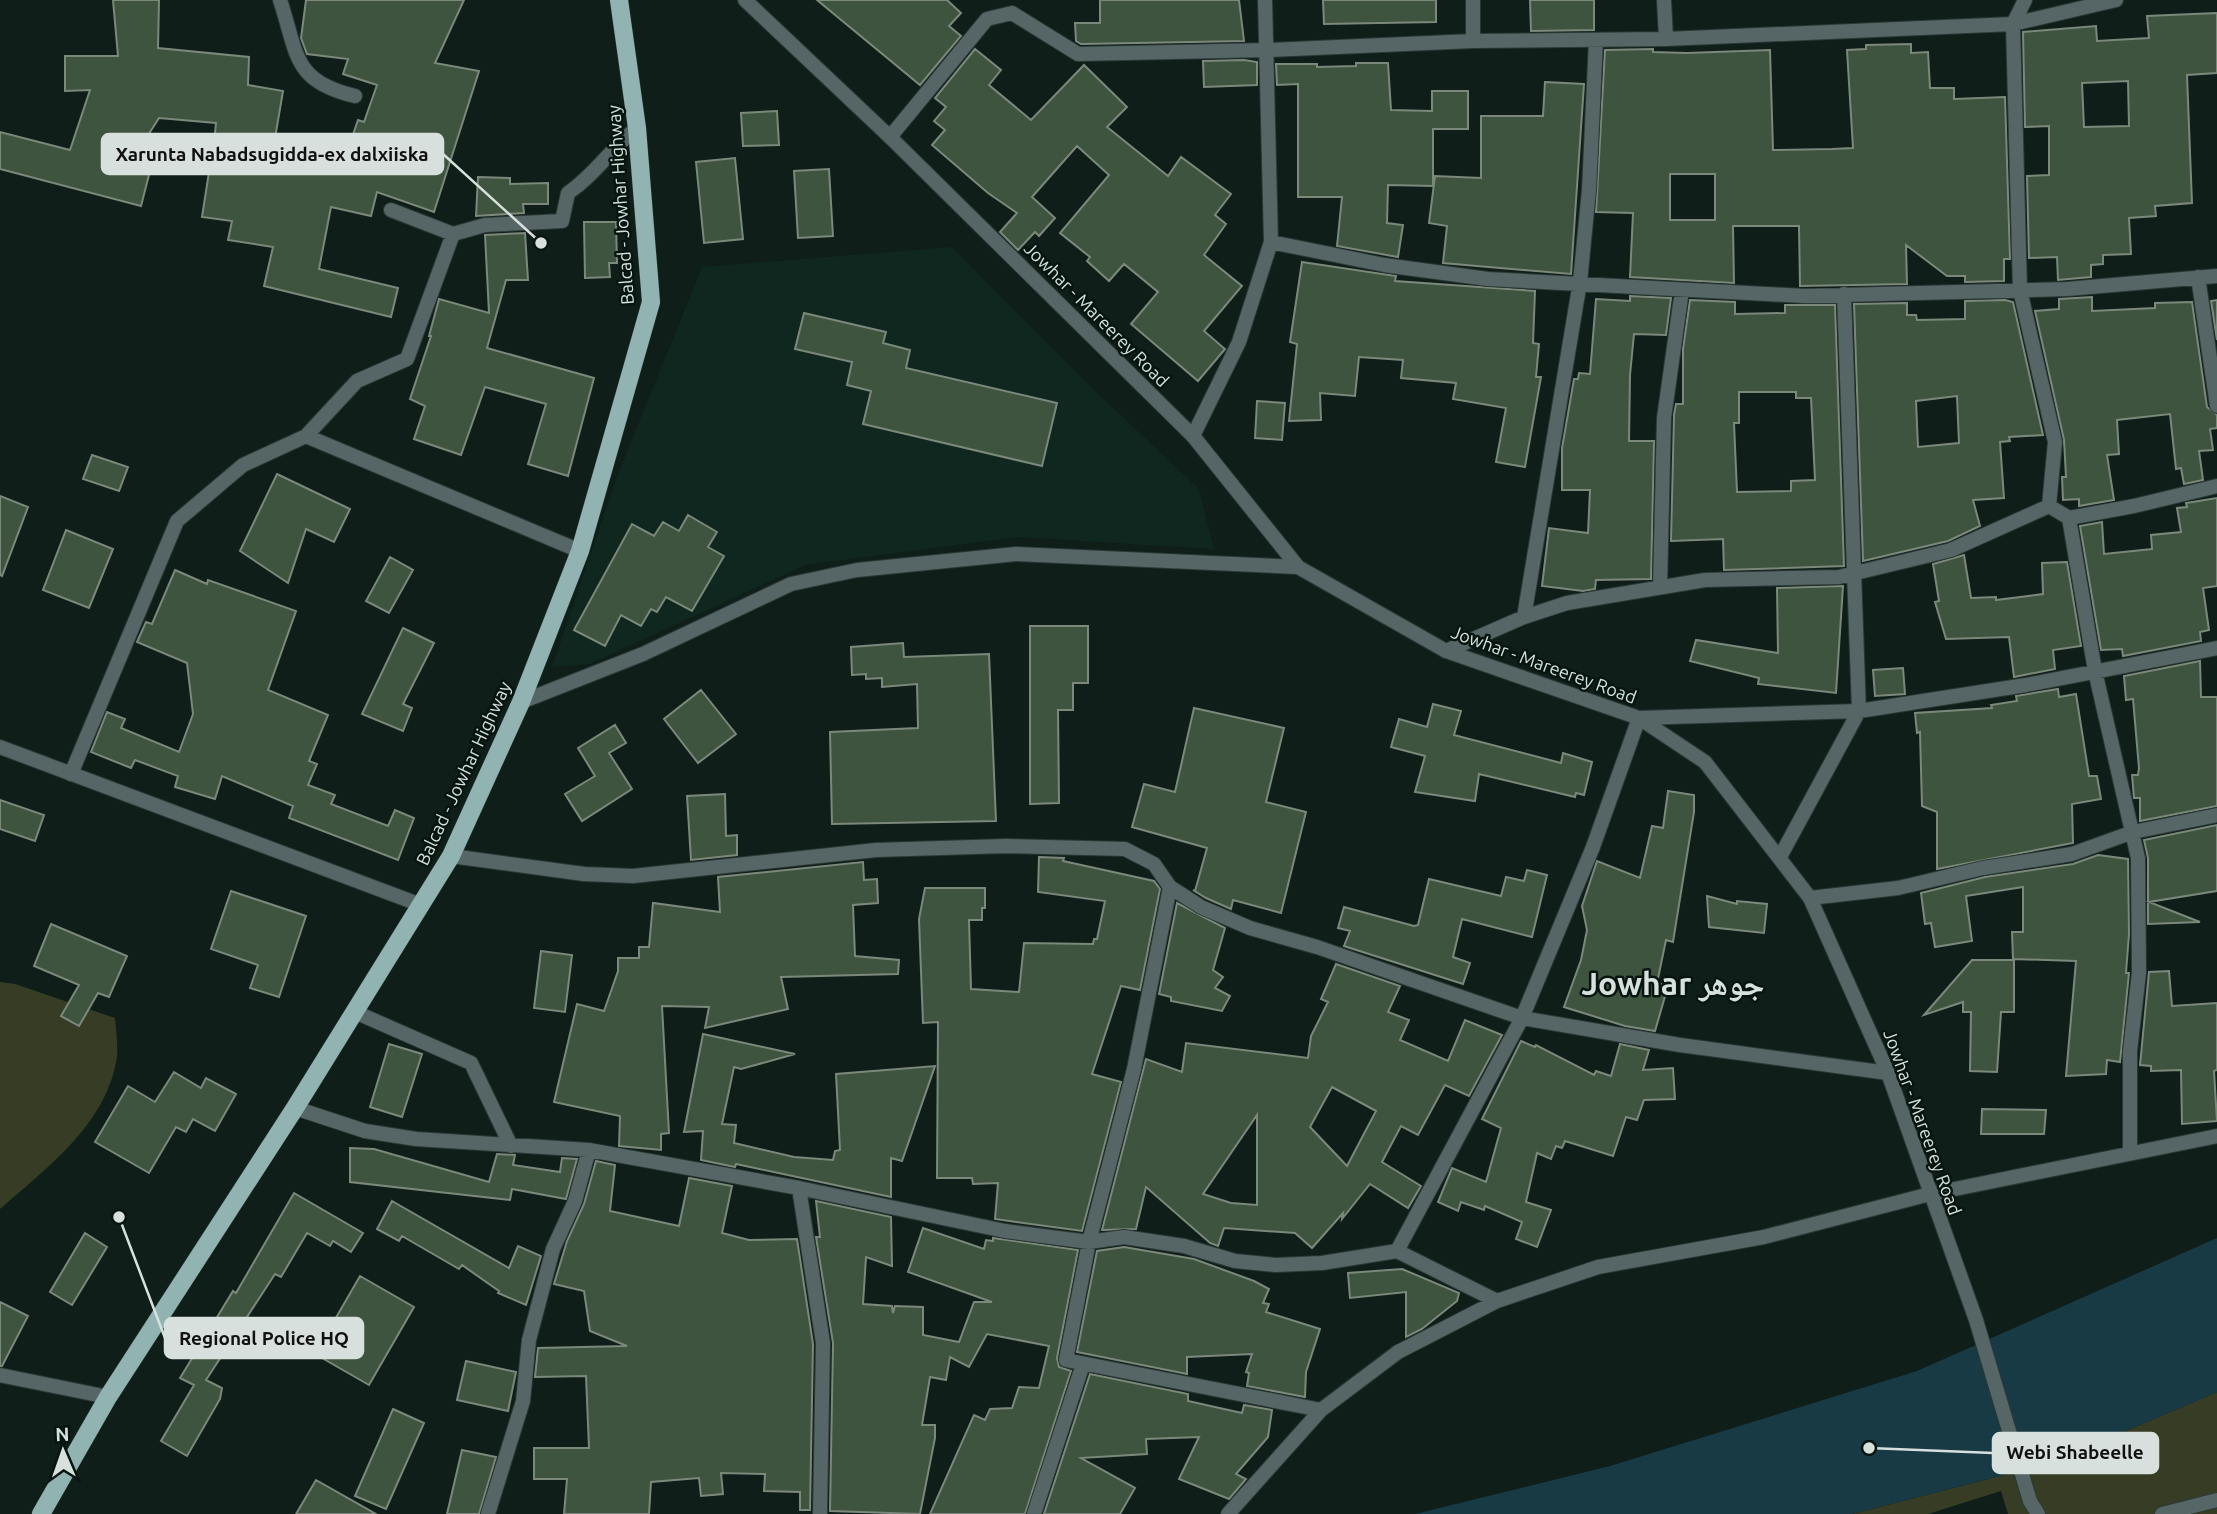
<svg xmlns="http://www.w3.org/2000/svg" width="2217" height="1514" viewBox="0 0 2217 1514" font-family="Ubuntu,'Noto Naskh Arabic',sans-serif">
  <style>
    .built { fill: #10271f }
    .green { fill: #363d24 }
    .water { fill: #173a44 }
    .building { fill: #3e543e; stroke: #7b887b; stroke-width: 2; fill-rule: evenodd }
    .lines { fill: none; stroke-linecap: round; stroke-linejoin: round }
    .minor-casing { stroke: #2b3934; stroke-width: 16 }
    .tertiary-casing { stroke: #2b3934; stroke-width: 16 }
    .primary-casing { stroke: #2b3934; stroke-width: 19 }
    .minor { stroke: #566666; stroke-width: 14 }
    .tertiary { stroke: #566666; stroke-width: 14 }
    .primary { stroke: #91b4b3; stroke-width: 18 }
    .labels { text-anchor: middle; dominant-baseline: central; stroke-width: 5; stroke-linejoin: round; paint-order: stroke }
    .street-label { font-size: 18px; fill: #d7e0dc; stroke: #061510 }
    .town-label { font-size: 32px; font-weight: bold; fill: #d7e0dc; stroke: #061510 }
    .leader { fill: none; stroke: #d7e0dc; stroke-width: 2.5 }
    .callout-dot { fill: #d7e0dc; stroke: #061510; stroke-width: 2.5 }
    .callout { fill: #d7e0dc; stroke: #d7e0dc; stroke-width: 2.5 }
    .callout-label { font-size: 19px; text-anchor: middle; font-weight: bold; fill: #111 }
  </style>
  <rect width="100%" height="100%" fill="#0f1e19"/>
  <path class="built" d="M952 247 1091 387 1199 489 1214 549 1018 537 805 565 590 664 552 667 618 474 702 267Z"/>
  <path class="green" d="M0 982 15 984 115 1018C116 1030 118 1044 117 1056 108 1123 47 1168 0 1209Z
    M2217 1392V1514H2008L2001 1491 1928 1514H1852L2051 1463Z"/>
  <path class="water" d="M2217 1238V1392L2051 1463 1852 1514H1415L1610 1466 1917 1371Z"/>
  <path class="building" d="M113 0H159L158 48 249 57 248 85 283 91 272 156 338 167 343 151 347 152 358 120 364 122 377 85 343 74 348 59 307 54 301 38 306 0H464L435 63 479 71 434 212 377 192 371 216 331 207 319 269 398 288 391 317 264 286 273 247 228 240 232 221 202 217 209 172 211 173 216 123 159 118 129 165 150 171 141 206 0 169V132L70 150 90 90 65 91V56H118Z
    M817 0H947L961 13 949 26 961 36 920 85Z
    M1100 0H1239L1244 41 1081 44 1076 41 1075 23H1100Z
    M1323 0H1436V22L1324 24Z
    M1530 0H1594V30L1531 31Z
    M2217 13V73L2187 75 2192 203 2155 206 2156 216 2129 218 2131 254 2103 255V264L2091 265V277L2058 280 2057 257 2029 258 2027 176 2049 175V126L2025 127 2023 32 2096 26 2097 41 2149 38 2147 16ZM2128 81 2129 126 2084 127 2082 83Z
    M1911 44V53L1928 52 1930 88H1954V99L2005 97 2010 259H2004V281L1965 282V276H1947L1906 245 1907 284 1800 286 1799 226H1733L1734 283 1630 277 1633 213 1596 212 1605 50 1653 49V52L1687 53 1770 50 1773 150 1832 149 1853 148 1847 50 1866 49V45ZM1670 174H1715V220H1670Z
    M975 49 1001 70 989 85 1031 120 1084 65 1127 107 1107 127 1168 176 1181 157 1231 194 1215 215 1226 224 1204 255 1242 286 1204 331 1225 349 1198 381 1131 324 1158 292 1124 264 1109 281 1087 261 1090 257 1060 233 1109 175 1077 146 1032 197 1055 218 1039 236 1035 232 1018 250 1000 232 1017 213 988 193 932 145 945 130 934 121 946 107 935 98Z
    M1244 60 1257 62V85L1204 87 1203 61Z
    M1356 63H1388L1391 110 1432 111V91H1468V129H1433V186L1388 185 1387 223 1403 225 1398 257 1337 246 1342 197H1298V84L1277 85 1276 64H1317V67L1356 66Z
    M1545 82 1584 84 1571 274 1443 263 1447 226 1429 223 1435 176 1481 178V116H1543Z
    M777 111 779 145 743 146 741 113Z
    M735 158 743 239 704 243 696 162Z
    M829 169 833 236 798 238 794 171Z
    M478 177 510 178V184L548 183V204H523L524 213 476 216Z
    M584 222H616L617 263H609L610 277 585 278Z
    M525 233 528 280H506L487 348 594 378 568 476 528 464 546 404 485 387 461 455 414 439 425 406 410 399 431 336H429L439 299 489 313 485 235Z
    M1302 262 1396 276 1395 281 1535 291 1533 343 1539 344 1536 377H1541L1525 467 1496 462 1506 408 1453 399 1456 383 1401 378 1403 360 1359 357 1355 396 1320 393 1321 420 1289 421 1297 344 1290 342Z
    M1630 296 1671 298 1666 335 1634 334 1630 375 1629 441H1654L1651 579 1596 580 1595 589 1583 591 1542 586 1549 528 1588 533 1590 490H1562V448L1574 379H1578L1579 373 1590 374 1596 299 1630 301Z
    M2092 297V311L2155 308V303L2192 302 2207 407 2217 415V428L2210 429 2213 450 2199 451 2203 480 2184 484 2181 468 2176 469 2170 414 2117 420 2119 454 2107 455 2114 500 2079 506V499L2063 500 2062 477H2066L2064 440 2035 311 2059 309V299Z
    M1690 300 1735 302V314L1785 313V305H1835L1844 566 1724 570 1723 539 1671 541 1674 415 1676 404H1683V349ZM1739 392H1796V398H1811L1815 480 1791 481V491L1737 492 1734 423H1739Z
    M2005 300 2013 302 2043 435 2009 437 2010 441 2000 442 2004 498 1973 500 1980 526 1948 541 1863 561 1854 304 1907 303V315H1916L1917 320 1965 319V301ZM1957 396 1959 443 1918 447 1916 401Z
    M2217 300V340L2211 301Z
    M804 313 886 332 883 343 910 350 906 368 1057 403 1042 466 863 424 871 391 847 385 852 362 795 349Z
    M1257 401 1285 403 1282 440 1255 438Z
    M92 455 128 467 119 491 83 479Z
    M277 474 350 509 334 542 306 529 288 583 240 551Z
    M0 496 28 507 2 576 0 575Z
    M2217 498V586L2203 588 2209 630 2200 632 2201 641 2123 656 2122 649 2101 650 2080 526 2102 522 2104 554 2152 549 2151 535 2181 532 2177 508 2187 507 2186 503Z
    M688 515 717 532 708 547 724 556 692 611 666 597 657 612 651 609 641 626 621 615 605 646 574 630 632 524 654 536 663 522 679 531Z
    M66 530 113 549 89 608 43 590Z
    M1964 555 1971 598 1996 597V600L2043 594 2042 563 2067 562 2081 646 2053 650 2055 669 2014 677 2009 637 1946 639 1935 602 1939 601 1933 564Z
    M390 557 413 570 389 613 366 601Z
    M175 570 207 584 208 580 296 611 268 690 328 715 309 761 317 764 308 785 335 795 331 804 388 826 395 810 414 818 398 860 289 818 293 806 222 776 215 799 175 787 178 776 135 760 131 768 91 752 107 712 125 719 121 728 179 752 193 714 187 663 137 642 146 622 152 624Z
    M1843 586 1836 693 1758 684 1759 678 1690 661 1696 640 1778 653 1777 588Z
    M1030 626H1088V683H1073V710H1058L1059 803 1030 804Z
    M403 628 434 643 403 704 412 708 403 731 362 714Z
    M903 643 904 657 989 654 996 821 832 824 830 732 918 728 917 684 882 687V678L866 679V674L852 675 851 647Z
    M2200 661 2201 697H2217V806L2140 821V798H2134L2132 775H2138L2139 768 2133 699 2126 700 2124 676Z
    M1903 668 1905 694 1875 696 1873 670Z
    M2058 689 2059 697 2076 694 2089 776H2097L2101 799 2072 804 2073 843 1937 869V812L1922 806 1920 732 1917 733 1915 713 1992 708 1991 705 2017 701 2016 696Z
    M701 690 736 734 698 763 664 719Z
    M1433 704 1461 711 1454 735 1561 763 1563 753 1592 762 1584 795 1576 793 1575 797 1479 774 1475 801 1415 792 1425 756 1391 747 1399 719 1427 727Z
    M1194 708 1284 728 1266 802 1306 812 1281 913 1233 900 1231 909 1206 898 1193 890 1195 891 1207 848 1132 827 1144 784 1175 792Z
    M615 725 626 743 609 753 632 789 582 821 565 794 595 776 578 748Z
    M1668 791 1694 795V812L1673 942 1666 940 1657 983 1668 986 1655 1031 1625 1026 1564 1007 1581 960 1587 930 1582 906 1597 861 1640 878 1652 826 1663 828Z
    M725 794 726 836 737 835V855L691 860 687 796Z
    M0 800 44 815 35 841 0 829Z
    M2217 825V891L2149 902 2200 922 2148 924V858L2144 840Z
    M2098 855 2128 859 2129 934 2126 973H2129L2120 1062 2107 1060 2106 1074 2066 1076 2076 961 2013 959 2012 932H2023V887L1966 896 1972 941 1935 947 1931 923 1925 924 1921 893 1985 877 2073 864Z
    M1039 857 1064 858 1063 861 1154 881 1160 889 1140 990 1121 986 1092 1074 1121 1082 1082 1231 995 1219 998 1183 973 1184 972 1178H937L938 1022 923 1023 919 919 925 888H985V908H982V920H969L971 989 1019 992 1024 943 1093 944 1094 939H1097L1105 901 1038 892Z
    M863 862 864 880 877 879 878 903 853 905 855 956 899 960 898 974 781 977 788 1009 705 1028 709 1007 662 1006 669 1133 661 1134V1150L619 1146 620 1116 554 1102 577 1004 604 1011 618 971V958H639V947H649L653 903 720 912 718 877Z
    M1527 870 1547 875 1532 937 1462 919 1453 957 1470 963 1463 984 1344 946 1350 931 1338 928 1344 907 1414 926 1418 925 1429 879 1501 896 1506 877 1524 881Z
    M231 891 306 916 279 997 250 988 258 965 211 949Z
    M1707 896 1737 904V901L1767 904 1764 933 1709 927Z
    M1177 903 1225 928 1213 970 1223 977 1215 988 1230 996 1222 1011 1171 1001V997L1159 994Z
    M51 924 127 956 109 997 98 993 79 1026 61 1016 79 985 34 966Z
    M541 951 572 955 565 1012 534 1008Z
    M1972 960H2014V1012H2001L1997 1072 1970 1071 1971 1012H1963V1002L1924 1015Z
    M1336 964 1400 986 1388 1012 1409 1020 1400 1040 1448 1061 1465 1020 1502 1035 1469 1096 1445 1085 1418 1135 1401 1126 1382 1162 1421 1186 1408 1208 1370 1184 1342 1219 1343 1213 1312 1248 1295 1233 1224 1228 1218 1246 1210 1243 1146 1187 1136 1229 1102 1230 1146 1059 1182 1072 1186 1043 1308 1058 1311 1036 1328 1002 1321 999ZM1332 1087 1376 1111 1347 1166 1310 1127ZM1257 1115V1205L1231 1203 1203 1194Z
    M2169 971 2172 1006 2217 1003V1070L2214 1071 2217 1121 2182 1124 2181 1070 2151 1071V1066L2140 1065 2149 972Z
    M703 1034 795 1054 741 1069 734 1067 722 1124 736 1125 734 1143 794 1157 833 1160 835 1151 840 1150 836 1074 935 1066 902 1161 891 1158V1197L736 1164 735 1167 701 1160 703 1131 684 1132Z
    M1521 1041 1535 1047 1536 1045 1594 1075 1596 1071 1611 1076 1620 1044 1649 1050 1643 1070 1673 1068 1675 1099 1644 1100 1637 1120 1626 1117 1613 1156 1565 1141 1562 1148 1556 1146 1551 1159 1537 1153 1526 1202 1551 1210 1537 1247 1516 1239 1522 1222 1485 1206 1484 1210 1461 1202 1458 1211 1438 1202 1452 1168 1486 1182 1501 1128 1482 1119Z
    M389 1044 422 1054 402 1117 370 1107Z
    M174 1072 201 1088 206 1078 236 1094 215 1131 193 1119 186 1132 176 1127 149 1173 95 1142 128 1086 155 1102Z
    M1982 1109 2046 1110 2044 1134H1981Z
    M350 1148 374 1149 489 1182 497 1154 515 1155 513 1165 560 1172 562 1158 577 1159 566 1199 512 1189 510 1200 350 1182Z
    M596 1161 615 1165 610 1211 679 1226 689 1178 732 1186 722 1233 749 1240 797 1239 813 1344 810 1510H800V1492L764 1491 765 1474 721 1473 723 1494 701 1496 699 1478 651 1482 649 1514H564L567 1479H534V1448H589L586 1376 535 1377 538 1348 627 1346 590 1331 584 1291 554 1284 567 1241 584 1204Z
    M294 1193 363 1233 351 1252 333 1241 330 1246 307 1233 281 1277 275 1274 206 1380 222 1388 220 1399 187 1456 161 1441 194 1385 180 1378 233 1291 236 1293Z
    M392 1201 509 1268 518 1246 541 1256 526 1305 498 1293 499 1291 462 1265 459 1269 402 1236 399 1241 377 1229Z
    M816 1201 891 1217 892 1266 866 1257 863 1304 892 1306 893 1313 895 1306 923 1307V1335L959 1342 974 1302H992L908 1272 923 1228 984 1249 986 1240 993 1241V1238L1078 1250 1057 1358 1059 1367 1071 1371 1025 1514H930L974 1415 985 1420 990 1409 1012 1408 1019 1387 1039 1388 1049 1346 987 1334 969 1367 950 1357 946 1380 930 1377 922 1425H935V1438L920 1514 830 1511 833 1343 816 1237H820Z
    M85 1233 107 1247 72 1305 50 1292Z
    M1124 1247 1194 1259 1254 1281 1269 1289 1263 1303 1269 1304 1266 1312 1320 1329 1306 1372 1305 1397 1247 1386 1249 1373 1246 1372 1252 1354 1187 1357V1374L1077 1352 1097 1251Z
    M1402 1269 1459 1293 1457 1301 1422 1329 1406 1337V1292L1350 1298 1348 1273Z
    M360 1276 414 1307 369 1385 315 1354Z
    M0 1302 28 1316 2 1366H0Z
    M466 1361 516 1372 508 1411 457 1400Z
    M1090 1374 1188 1394V1401L1242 1413 1244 1405 1272 1410 1268 1437 1236 1474 1246 1479 1229 1499 1179 1479 1199 1437 1146 1439 1147 1454 1081 1458 1135 1488 1120 1514H1044Z
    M393 1409 424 1423 386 1509 355 1496Z
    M462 1450 496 1457 479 1514H447Z
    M316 1480 376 1514H296Z"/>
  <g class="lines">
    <defs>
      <path id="minor" d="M280 0C298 54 292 81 355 96
        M1664 0 1666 39
        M2025 0 2013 24 2020 290 2055 442 2049 506
        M1473 41V0
        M890 137 987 19 1012 13 1078 54 1268 50 1473 41 1666 39 2013 24 2116 0
        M391 210 453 234
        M1271 242 1384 265 1488 279 1804 296 2067 289 2217 276
        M2198 277 2217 406
        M306 436 357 381 407 359 453 234 485 225 562 221 568 193C595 175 611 148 637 128
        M1193 436 1239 342 1271 242 1265 0
        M2069 518 2095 671 2138 858 2139 973 2130 1051V1153
        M1660 587 1664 418 1682 290
        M1524 617 1580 282 1589 190 1596 40
        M1446 651 1524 617 1567 603 1705 580 1839 577 1951 550 2049 506 2069 518 2134 506 2217 486
        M521 702 643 654 791 584 857 570 1016 554 1298 567
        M71 774 177 521 243 465 306 436 580 551
        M451 856 584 874 633 876 876 850 1006 846 1125 849 1154 864 1170 887 1201 907 1250 928 1317 947 1522 1018 1680 1045 1888 1073
        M1780 857 1859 711 1844 294
        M1170 887 1134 1069 1089 1242 1066 1360 1321 1410
        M1810 898 1898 888 1983 868 2072 854 2133 832 2217 815
        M355 1012 471 1063 511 1146
        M295 1108 365 1131 416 1139 589 1150 799 1188 1005 1231 1089 1242 1124 1237 1184 1246 1235 1261 1276 1265 1322 1263 1397 1251 1497 1301
        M799 1188 823 1343 820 1514
        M1397 1251 1522 1018 1593 847 1639 718 1859 711 2026 685 2217 648
        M0 1375 108 1397
        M488 1514 523 1401 529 1340 553 1249 575 1201 589 1150
        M1034 1514 1083 1364
        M1228 1514 1321 1410 1398 1352 1497 1301 1598 1267 1764 1237 1930 1194 2217 1136"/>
      <path id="tertiary" d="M745 0 890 137 1193 436 1298 567 1446 651 1639 718 1705 762 1810 898 1888 1073 1976 1320 2030 1501 2038 1514
        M0 747 421 905
        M2162 1514 2217 1500"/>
      <path id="primary" d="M41 1514 108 1397 295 1108 451 856 521 702 580 551 651 302 637 128 619 0"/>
    </defs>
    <use href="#minor" class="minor-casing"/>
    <use href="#tertiary" class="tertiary-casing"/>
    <use href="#primary" class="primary-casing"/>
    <use href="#minor" class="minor"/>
    <use href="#tertiary" class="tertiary"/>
    <use href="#primary" class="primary"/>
  </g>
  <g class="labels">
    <g class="street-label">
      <text transform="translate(620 205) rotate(-94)">Balcad - Jowhar Highway</text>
      <text transform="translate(1097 314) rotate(45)">Jowhar - Mareerey Road</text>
      <text transform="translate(1544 664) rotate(20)">Jowhar - Mareerey Road</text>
      <text transform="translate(463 773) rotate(-65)">Balcad - Jowhar Highway</text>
      <text transform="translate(1923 1122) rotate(70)">Jowhar - Mareerey Road</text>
    </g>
    <g class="town-label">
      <text x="1673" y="983">Jowhar جوهر</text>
    </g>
  </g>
  <path class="leader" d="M541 243L443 154M119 1217L165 1338M1869 1448L1993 1453"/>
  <g class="callout-dot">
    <circle cx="541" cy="243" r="7"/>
    <circle cx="119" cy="1217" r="7"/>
    <circle cx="1869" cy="1448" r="7"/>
  </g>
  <g class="callout">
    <rect x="102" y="134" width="341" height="40" rx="7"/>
    <rect x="165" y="1318" width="198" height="40" rx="7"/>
    <rect x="1993" y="1433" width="165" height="40" rx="7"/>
  </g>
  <g class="callout-label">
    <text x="272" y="161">Xarunta Nabadsugidda-ex dalxiiska</text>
    <text x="264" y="1345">Regional Police HQ</text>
    <text x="2075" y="1459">Webi Shabeelle</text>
  </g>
  <g transform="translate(63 1451) rotate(358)" stroke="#061510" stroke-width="5" paint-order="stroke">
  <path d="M0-5L12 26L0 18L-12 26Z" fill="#d7e0dc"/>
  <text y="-10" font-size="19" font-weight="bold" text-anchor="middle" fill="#d7e0dc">N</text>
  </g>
</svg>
